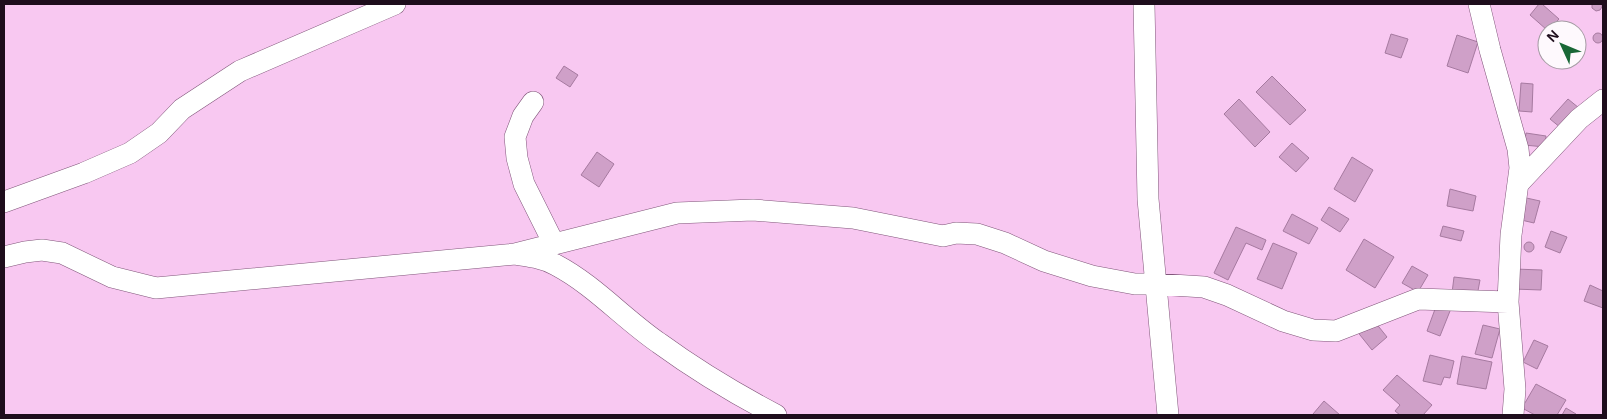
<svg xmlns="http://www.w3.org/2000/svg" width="1607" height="419" viewBox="0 0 1607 419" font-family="Arial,sans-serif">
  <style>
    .building { fill: #cfa0c8; stroke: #a67aa0 }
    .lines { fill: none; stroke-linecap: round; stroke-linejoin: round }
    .street-casing { stroke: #80567a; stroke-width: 22 }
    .street { stroke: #fff; stroke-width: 21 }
  </style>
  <rect width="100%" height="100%" fill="#f8c8f1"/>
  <path class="building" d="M1539 4H1542L1559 19 1549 30H1547L1530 15Z
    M1592 4H1602V7L1600 10 1596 11 1592 8Z
    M1593 38a5 5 0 1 1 10 0a5 5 0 1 1-10 0Z
    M1391 34 1408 39 1401 58 1385 53Z
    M1457 35 1478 42 1468 73 1447 66Z
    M564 66 578 75 570 87 556 78Z
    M1272 76 1306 110 1290 125 1256 92Z
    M1521 83 1533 84 1532 112 1519 111Z
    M1239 99 1270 132 1255 147 1224 114Z
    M1568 99 1579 108 1561 128 1550 119Z
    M1526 133 1546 136 1545 147 1524 145Z
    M1292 143 1309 158 1296 172 1279 157Z
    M597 152 614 164 599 187 581 175Z
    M1352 157 1373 170 1355 202 1334 189Z
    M1450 189 1476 196 1473 211 1447 206Z
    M1522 197 1540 201 1534 223 1517 219Z
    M1329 207 1349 219 1340 232 1321 220Z
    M1292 214 1318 228 1309 244 1283 231Z
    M1443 226 1464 231 1461 241 1440 236Z
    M1236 227 1266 240 1262 250 1246 243 1228 280 1214 273Z
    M1551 231 1567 237 1560 253 1545 247Z
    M1364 239 1394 257 1375 288 1346 270Z
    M1524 247a5 5 0 1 1 10 0a5 5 0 1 1-10 0Z
    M1273 243 1297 253 1282 289 1257 279Z
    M1412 266 1428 275 1418 292 1402 283Z
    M1514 269 1542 270 1541 290 1513 289Z
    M1454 277 1480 280 1477 296 1452 293Z
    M1590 285 1603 291V308L1584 301Z
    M1438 301 1452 306 1440 336 1427 331Z
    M1371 317 1387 337 1372 350 1356 330Z
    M1483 325 1500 329 1492 358 1475 354Z
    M1534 340 1548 346 1537 369 1523 362Z
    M1430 355 1454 361 1450 378 1444 377 1441 385 1423 381Z
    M1462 356 1492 362 1486 389 1457 384Z
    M1397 375 1432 405 1423 415H1400L1395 411 1400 405 1383 390Z
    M1536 384 1566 400 1557 415H1535L1522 408Z
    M1324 401 1340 415H1314L1313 414Z
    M1566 408 1576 414 1575 415H1562Z"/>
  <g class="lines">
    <defs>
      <path id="street" d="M1144 4 1148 199 1168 415
        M1479 4 1490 50 1518 149 1520 168 1511 235 1508 302 1515 389 1513 415
        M533 102 523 116 515 137 517 158 524 184 554 244
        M1518 184 1579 119 1603 100
        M4 202 84 173 130 153 159 133 182 109 240 71 395 4
        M515 254 677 213 753 210 853 218 943 236 956 233 977 234 1005 243 1044 261 1092 276 1135 284H1156L1204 287 1227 295 1283 321 1313 330 1336 331 1418 299 1508 302
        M4 257 25 252 42 250 62 253 112 277 156 288 515 254C529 256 543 258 556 265 594 285 624 319 659 343 696 370 736 394 776 415"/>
    </defs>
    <use href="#street" class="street-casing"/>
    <use href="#street" class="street"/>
  </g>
  <rect width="1607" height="419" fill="none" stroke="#1e0d1c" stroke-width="10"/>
  <g transform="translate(1562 45) rotate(314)"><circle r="24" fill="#fef9fd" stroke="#a49ba3"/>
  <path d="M0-4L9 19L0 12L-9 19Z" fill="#196736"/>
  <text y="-8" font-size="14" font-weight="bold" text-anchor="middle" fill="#1e0d1c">N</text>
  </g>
</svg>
